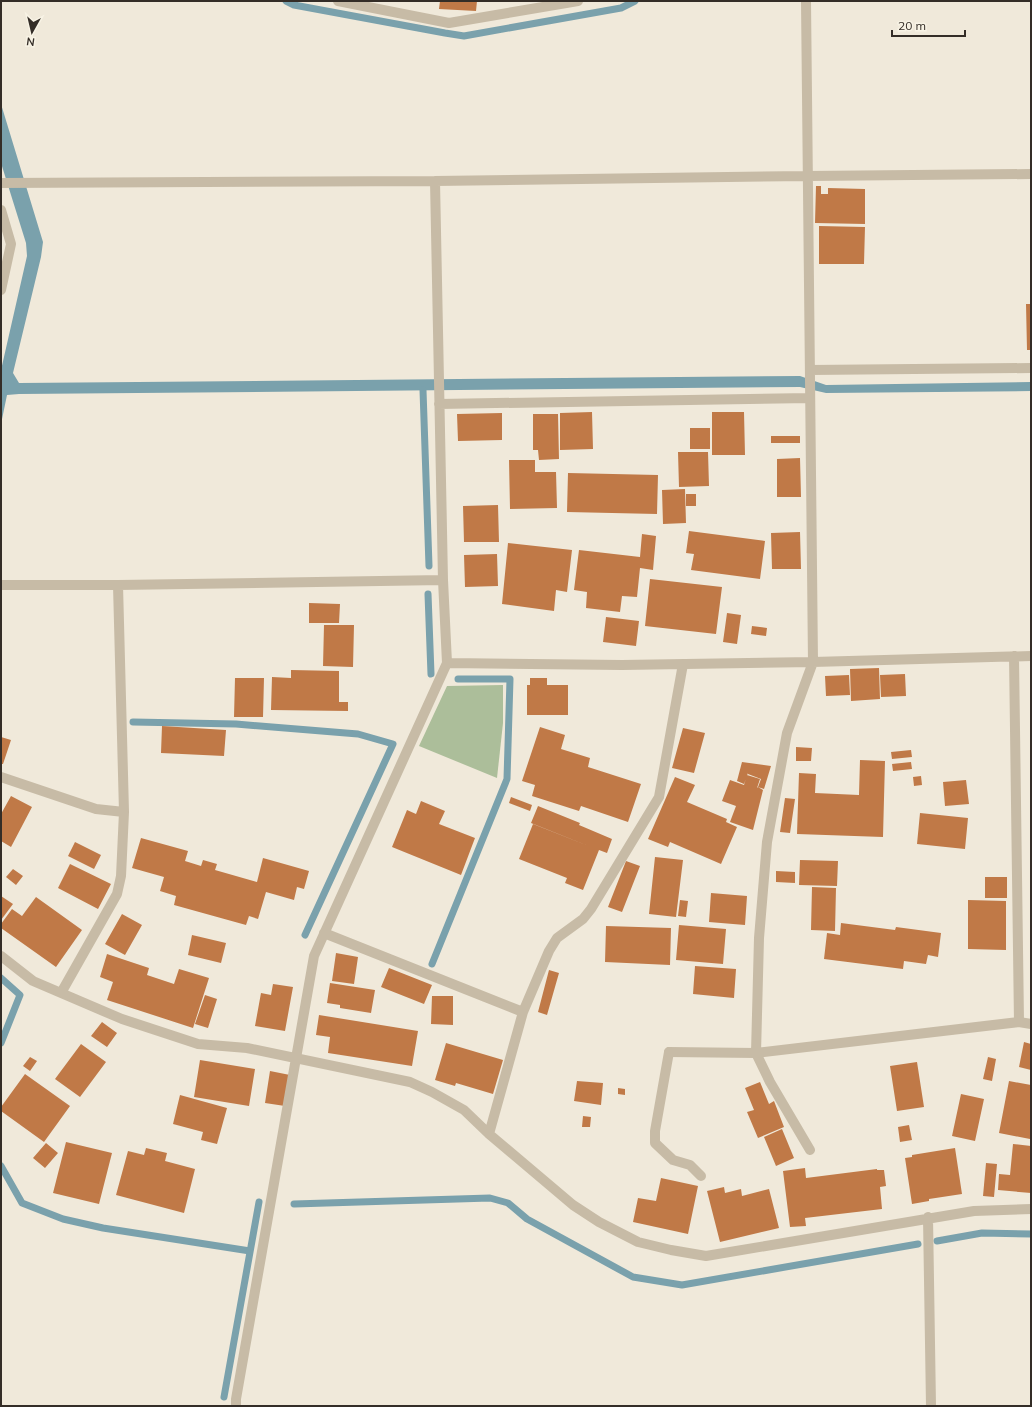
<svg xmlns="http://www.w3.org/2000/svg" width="1032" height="1407" viewBox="0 0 1032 1407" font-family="Mulish,sans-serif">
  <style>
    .green { fill: #acbe9a }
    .water { fill: #7aa1ac }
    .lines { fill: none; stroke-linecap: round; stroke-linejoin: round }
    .stream { stroke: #7aa1ac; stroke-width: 7 }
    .building { fill: #c07947 }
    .service { stroke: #c7bba6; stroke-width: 10 }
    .minor { stroke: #c7bba6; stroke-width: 10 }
  </style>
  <rect width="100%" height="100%" fill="#f0e9da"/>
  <path class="green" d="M503 685V723L497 778 419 746 447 686Z"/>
  <path class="water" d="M1 104 43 242 41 257 13 373 19 383 800 376 826 385 1031 382V391L826 393 800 387 19 394 7 395 1 424V370L27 256 26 243 1 163Z"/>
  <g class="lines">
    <path class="stream" d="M286 1 294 5 445 33 464 36 621 8 635 1
      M423 390 429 566
      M428 594 431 674
      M133 722 236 724 358 734 393 744 305 935
      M432 964 507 779 510 679H458
      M1 978 20 995 1 1043
      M1 1166 22 1203 63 1219 103 1228 250 1251
      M294 1204 490 1198 508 1203 527 1219 633 1277 682 1285 918 1244
      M937 1241 982 1233 1031 1234
      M224 1397 259 1202"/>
  </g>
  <path class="building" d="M440 1H477L476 11 439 9Z
    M816 186H821V194H828V188L865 189V224L815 223Z
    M819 226 865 227 864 264H819Z
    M1026 304H1031V350H1027Z
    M592 412 593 449 560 450V413Z
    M712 412H744L745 455H712Z
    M502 413V440L458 441 457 414Z
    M533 414H558L559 459 539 460 538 450H533Z
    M690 428H710V449H690Z
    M771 436H800V443H771Z
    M678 452H708L709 486 679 487Z
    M800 458 801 497H777V459Z
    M509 460H535V472H556L557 508 510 509Z
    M568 473 658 475 657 514 567 512Z
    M685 489 686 523 663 524 662 490Z
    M686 494H696V506H686Z
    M498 505 499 542H464L463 506Z
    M689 531 765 541 760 579 691 570 694 554 686 553Z
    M800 532 801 569H772L771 533Z
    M642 534 656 536 653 570 640 568 637 597 622 596 620 612 586 608 587 592 574 590 579 550 640 557Z
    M508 543 572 550 567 592 556 590 554 611 502 604Z
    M497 554 498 586 465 587 464 555Z
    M650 579 722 587 716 634 645 626Z
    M309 603 340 604 339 623H309Z
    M727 613 741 615 737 644 723 642Z
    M606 617 639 621 636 646 603 642Z
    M324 625H354L353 667 323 666Z
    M752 626 767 628 766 636 751 634Z
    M879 668 880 699 851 701 850 669Z
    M291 670 339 671V702H348V711L271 710 272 677 291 678Z
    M905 674 906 696 881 697 880 675Z
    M849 675 850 695 826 696 825 676Z
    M235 678H264L263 717H234Z
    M530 678H547V685H568V715H527V685H530Z
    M162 726 226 730 224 756 161 753Z
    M540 727 565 735 561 749 590 758 588 767 641 784 628 822 581 806 579 811 532 796 535 785 522 781Z
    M683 728 705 733 694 773 672 768Z
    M1 737 11 740 3 764H1Z
    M796 747 812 748 811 761H796Z
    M911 750 912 757 892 759 891 752Z
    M860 760 885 761 883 837 797 834 799 773 816 774 815 793 859 795Z
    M742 762 771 766 764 789 758 787 761 779 748 774V773L744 784 737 781Z
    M911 762 912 769 893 771 892 764Z
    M747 775 760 779 757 788 758 787 763 790 753 830 730 822 736 806 722 801 730 780 744 785Z
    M921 776 922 785 914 786 913 777Z
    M675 777 695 785 687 802 727 819 726 822 737 827 721 864 670 842 668 847 648 839Z
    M966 780 969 804 945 806 943 782Z
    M11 796 32 807 11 847 1 841V814Z
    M511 797 532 805 530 811 509 803Z
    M785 798 795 799 790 833 780 832Z
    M421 801 445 811 439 824 475 838 461 875 392 847 407 810 416 814Z
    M538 806 580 823 579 825 612 839 607 853 599 850 583 890 565 883 567 878 519 859 533 824 591 847 531 823Z
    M920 813 968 818 965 849 917 844Z
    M141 838 188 851 185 861 201 866 203 860 217 864 215 870 257 882 263 858 309 871 304 889 297 887 294 900 266 892 258 919 249 916 246 925 174 905 176 896 160 891 164 877 132 868Z
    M75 842 101 855 94 869 68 856Z
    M655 857 683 860 676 917 649 914Z
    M800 860 838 861 837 886 799 885Z
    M626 861 640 866 622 912 608 907Z
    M70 864 111 884 98 909 58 888Z
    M13 869 23 876 16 885 6 877Z
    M776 871 795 872V883L776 882Z
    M985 877H1007V898H985Z
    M812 887 836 888 835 931 811 930Z
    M711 893 747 896 745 925 709 922Z
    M1 896 13 904 1 920Z
    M36 897 82 930 56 967 1 928V924L12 909 22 916Z
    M680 900 688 901 686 917 678 916Z
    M968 900 1006 901V950L968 949Z
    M122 914 142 925 125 955 105 944Z
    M841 923 895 930 896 927 941 933 938 957 928 955 926 964 904 961 903 969 824 959 827 933 840 935Z
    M679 925 726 929 723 964 676 960Z
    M606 926 671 928 670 965 605 962Z
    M192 935 226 943 221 963 188 955Z
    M336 953 358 957 354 984 332 981Z
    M107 954 149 968 147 975 174 984 179 969 209 978 193 1028 107 1000 113 982 100 977Z
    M695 966 736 969 734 998 693 994Z
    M389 968 432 985 424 1004 381 987Z
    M549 970 559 973 547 1015 538 1012Z
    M330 983 375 990 371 1013 340 1008V1005L327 1003Z
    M273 984 293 987 285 1031 255 1026 261 993 271 995Z
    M205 995 217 999 208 1028 195 1024Z
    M432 996H453V1025L431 1024Z
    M319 1015 418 1031 412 1066 328 1053 330 1037 316 1035Z
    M102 1022 117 1033 107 1047 91 1036Z
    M1024 1042 1031 1044V1070L1019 1067Z
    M446 1043 503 1060 493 1094 456 1083 455 1086 435 1080Z
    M81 1044 106 1062 80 1097 55 1079Z
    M30 1057 37 1061 30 1071 23 1066Z
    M988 1057 996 1059 992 1081 983 1079Z
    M200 1060 255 1069 249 1106 194 1097Z
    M917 1062 924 1107 897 1111 890 1066Z
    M270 1071 290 1075 285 1106 265 1103Z
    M25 1074 70 1106 44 1142 1 1111V1107Z
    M577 1081 603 1083 601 1105 574 1101Z
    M1009 1081 1031 1085 1030 1139 999 1133Z
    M760 1082 769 1104 774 1101 784 1127 758 1138 747 1112 754 1110 745 1088Z
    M618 1088 625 1089V1095L618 1094Z
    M961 1094 984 1099 975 1141 952 1136Z
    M180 1095 227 1108 217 1144 201 1140 203 1132 173 1124Z
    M583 1116 591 1117 590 1127H582Z
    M909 1125 912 1140 900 1142 898 1127Z
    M782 1129 794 1158 776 1166 764 1137Z
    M66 1142 112 1153 99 1204 53 1193Z
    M46 1143 58 1153 45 1168 33 1158Z
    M1013 1144 1031 1146V1193L998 1190 999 1174 1010 1175Z
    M146 1148 167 1153 165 1161 195 1169 184 1213 116 1195 128 1151 144 1155Z
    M955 1148 962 1194 929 1199V1201L912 1204 905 1158 912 1157V1155Z
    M986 1163 997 1164 994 1197 983 1196Z
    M805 1168 806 1178 877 1169V1170H884L886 1186 880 1187 882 1209 805 1218 806 1226 790 1227 783 1171Z
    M661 1178 698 1186 688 1234 633 1222 638 1198 656 1201Z
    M724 1187 725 1193 741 1189 742 1196 769 1189 779 1228 720 1242 707 1191Z"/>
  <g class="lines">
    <path class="service" d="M669 1052 655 1131V1143L673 1160 690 1165 701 1176
      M756 1053 770 1082 810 1150"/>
    <path class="minor" d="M338 1 449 23 578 1
      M806 1 813 662 787 733 767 842 759 938 756 1053 1019 1022 1031 1024
      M1 183 435 181 808 176 1031 174
      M1 210 11 244 1 290
      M810 370 1031 368
      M439 404 810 398
      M1 585H118L443 580
      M1014 656 1019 1022
      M447 663 622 665 813 662 1031 656
      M1 777 96 809 124 812
      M324 933 523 1012
      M1 956 33 981 122 1019 198 1044 247 1048 410 1082 432 1092 464 1110 489 1134 573 1205 599 1222 638 1242 671 1250 706 1256 974 1211 1031 1209
      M61 993 117 894 121 876 124 812 118 585
      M669 1052 756 1053
      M489 1134 523 1012 549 951 557 938 583 919 591 909 659 797 683 664
      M928 1217 931 1406
      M236 1406V1399L314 956 447 663 443 580 435 181"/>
  </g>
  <rect width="1032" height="1407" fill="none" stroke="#342d27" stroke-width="4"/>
  <g transform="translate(32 32) rotate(188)" stroke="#f8f3e5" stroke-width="3" paint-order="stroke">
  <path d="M0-3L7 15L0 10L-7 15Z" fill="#342d27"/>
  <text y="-6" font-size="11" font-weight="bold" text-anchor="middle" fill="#342d27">N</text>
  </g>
  <path d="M892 30v6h73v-6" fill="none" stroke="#342d27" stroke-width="2"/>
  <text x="898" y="30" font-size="12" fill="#342d27" stroke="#f8f3e5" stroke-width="3" paint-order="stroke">20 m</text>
</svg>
